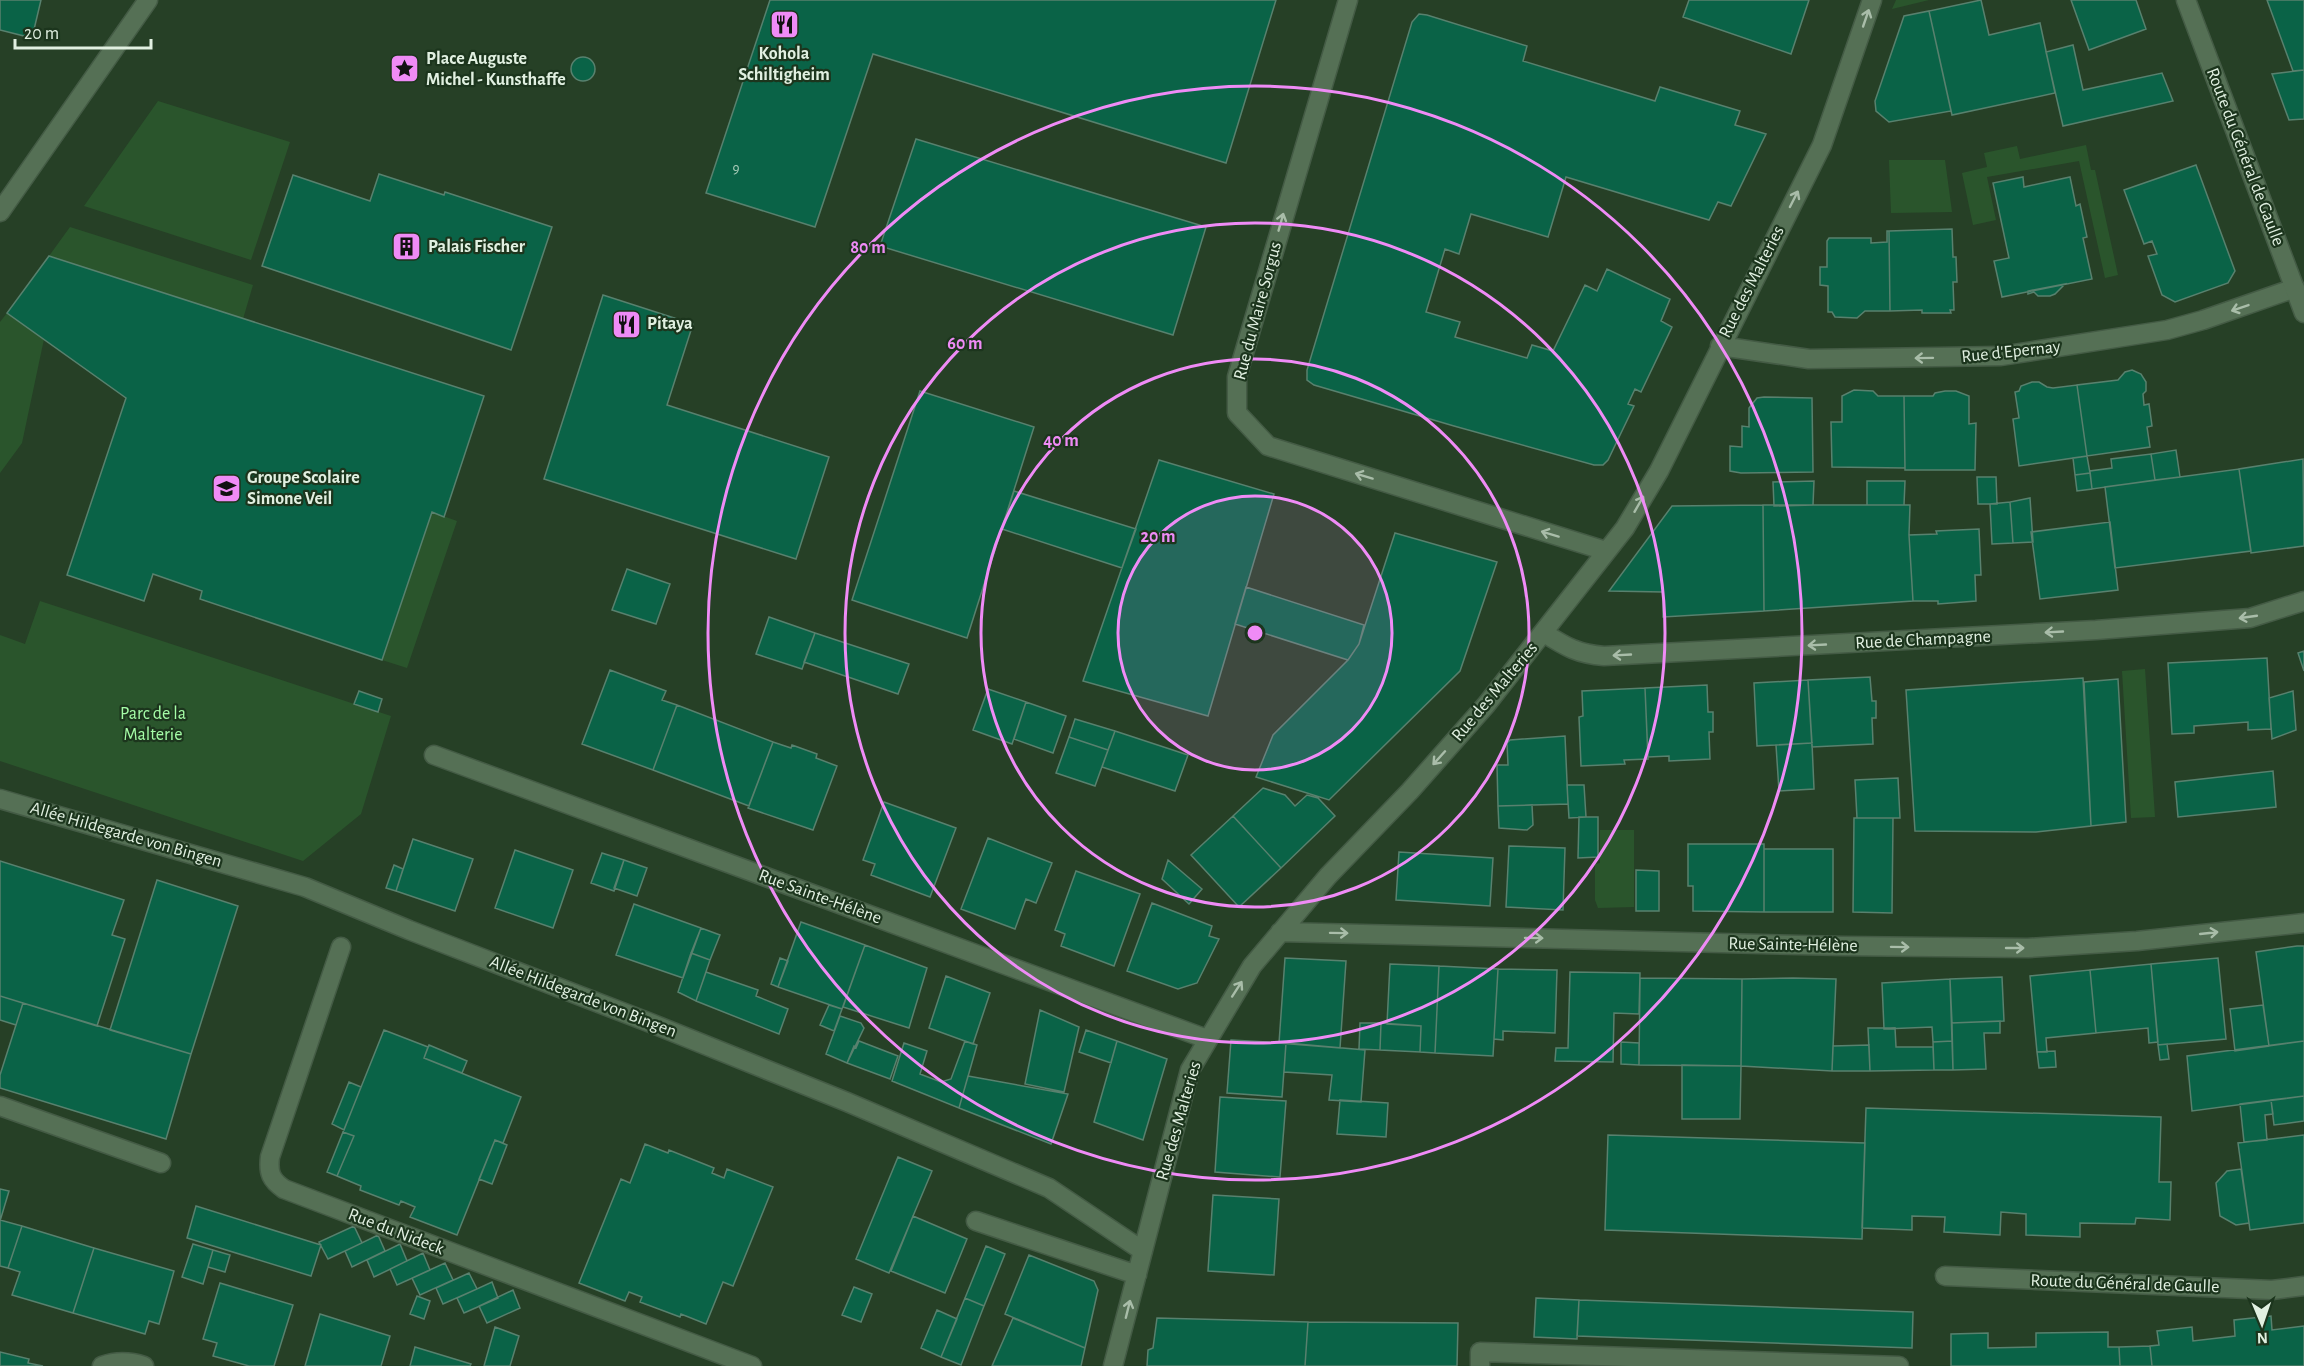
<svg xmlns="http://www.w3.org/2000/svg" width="2304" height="1366" viewBox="0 0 2304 1366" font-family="'Alegreya Sans',sans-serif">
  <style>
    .green { fill: #2a552c }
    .building { fill: #0a6347; stroke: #58816e; stroke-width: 1.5 }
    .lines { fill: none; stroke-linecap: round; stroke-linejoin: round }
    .lane-casing { stroke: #445b45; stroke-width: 21 }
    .street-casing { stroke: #445b45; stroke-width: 21 }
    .secondary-casing { stroke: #445b45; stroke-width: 21 }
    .lane { stroke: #557055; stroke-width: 18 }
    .street { stroke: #557055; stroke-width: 18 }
    .secondary { stroke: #557055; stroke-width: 18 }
    .oneway { stroke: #a9bda9 }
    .ring { fill: none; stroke: #ef8bf6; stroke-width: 3 }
    .labels { text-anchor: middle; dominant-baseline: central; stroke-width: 4.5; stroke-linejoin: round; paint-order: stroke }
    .number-label { font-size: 15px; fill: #abcdba }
    .poi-label { font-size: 18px; font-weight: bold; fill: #e1f0e1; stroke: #1c351d; text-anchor: start }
    .street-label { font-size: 18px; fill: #e1f0e1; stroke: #1c351d }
    .park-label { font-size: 18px; fill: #a5fda7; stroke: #1c351d }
    .centre { fill: #ef8bf6; stroke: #1c351d; stroke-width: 3 }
    .ring-label { font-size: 18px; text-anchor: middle; font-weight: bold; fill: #ef8bf6; stroke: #1c351d; stroke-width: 4.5; stroke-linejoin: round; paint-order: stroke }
  </style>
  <rect width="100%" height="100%" fill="#264026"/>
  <path class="green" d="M1896 0H1929L1892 9Z
    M158 101 290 142 251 260 84 206Z
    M2086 145 2091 170H2095L2118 275 2105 278 2079 161 1987 177 1996 220 1973 225 1962 173 1987 167 1984 153 2017 146 2020 159Z
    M1889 160H1945L1952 212 1891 213Z
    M70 227 253 285 243 319 49 256Z
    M7 313 44 339 22 443 0 473V322Z
    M432 512 457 521 407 668 382 660Z
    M40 601 391 716 361 814 303 861 0 761V635L25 644Z
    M2145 669 2155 817 2131 818 2122 671Z
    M1600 830H1634V907L1598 908 1595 900V864L1600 863Z"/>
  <path class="building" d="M0 0H41L32 38 0 30Z
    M770 0H1276L1226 163 873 54 815 227 706 193Z
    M1689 0H1809L1791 54 1683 17Z
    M1981 0 1989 35 2040 23 2055 93 1952 115 1929 11Z
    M2071 0H2136L2146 29 2089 50Z
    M2267 0H2304V70L2293 71Z
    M1929 11 1951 111 1889 122 1876 111 1875 101 1904 16Z
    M1419 14 1427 15 1527 46 1523 61 1655 101 1660 87 1740 111 1735 125 1766 134 1731 206 1718 202 1709 220 1566 177 1548 237 1471 214 1459 254 1445 249 1426 312 1460 322 1455 337 1527 358 1532 345 1553 351 1585 285 1597 291 1607 269 1670 299 1661 321 1672 327 1641 392 1635 389 1628 404 1634 406 1608 460 1603 465H1594L1454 426 1314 385 1307 380V370L1412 22Z
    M2073 45 2083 90 2162 73 2173 101 2063 126 2046 52Z
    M571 69a12 12 0 1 1 24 0a12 12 0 1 1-24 0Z
    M2304 70V119L2289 120 2272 74Z
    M916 139 1206 227 1173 335 880 246Z
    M2196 165 2235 271 2228 283 2175 302 2162 295 2148 256 2157 254 2152 241 2144 244 2124 190Z
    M379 174 444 195 445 192 552 227 511 350 262 266 293 175 370 201Z
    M2023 177 2024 187 2070 177 2076 206 2080 204 2087 237 2083 238 2092 279 2002 297 1994 261 2009 258 1993 183Z
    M1952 229 1953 257H1956L1957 282H1953L1954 310H1950L1951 313H1922V310L1890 311 1889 231Z
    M1887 231H1889L1890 311H1865L1857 318 1835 317 1832 312H1828V286L1820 285V267H1827V241L1829 238H1871V243L1887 242Z
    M49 256 484 396 444 517 432 512 382 660 200 599 202 591 153 574 144 601 67 575 126 398 7 313Z
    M2065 284 2055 294 2050 296H2038L2034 292 2028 294V291Z
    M603 295 693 324 667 405 829 457 796 559 544 479Z
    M2132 370 2141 374 2146 382V391L2143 394 2144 405 2149 404 2152 426 2147 427 2150 447 2087 456 2077 385 2118 380 2125 372Z
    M2032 382H2039L2047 387 2053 388 2077 385 2087 456 2019 466 2013 419 2019 418 2015 392 2019 391 2021 386Z
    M1854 390 1873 391 1878 396H1904L1905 468 1832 467 1831 422H1842V396Z
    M920 391 1034 427 967 638 852 600Z
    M1945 391H1956L1969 396V424L1976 423 1975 470H1905L1904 396H1933L1935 393Z
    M1764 397 1812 398 1813 472 1741 473 1730 471V446L1742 447V426L1749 427V408L1757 398Z
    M2176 450 2180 477 2155 480 2151 454Z
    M2151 454 2155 480 2092 489 2090 471 2112 468 2111 459Z
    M2087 456 2090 473 2075 475 2073 458Z
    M2303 459 2304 546 2251 553 2239 469Z
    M1159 460 1274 494 1208 716 1083 681Z
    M2239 469 2251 551 2115 568 2105 487Z
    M2090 473 2092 489 2077 491 2075 475Z
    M1977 477H1996L1997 504H1978Z
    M1814 481 1813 505 1774 506 1773 482Z
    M1867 481H1905L1904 505H1867Z
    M1014 491 1136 529 1122 568 1002 529Z
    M2030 498 2033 542 2013 543 2010 502Z
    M2010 502 2013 543 1992 544 1990 504Z
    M1763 505H1910L1909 535 1913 601 1764 611Z
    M1763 505 1764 611 1663 617V592L1609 591 1672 506Z
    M2110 522 2118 590 2040 599 2031 532Z
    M1979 529 1981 575H1975L1976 601 1938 604V601H1913L1909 535 1937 534 1936 531Z
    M1395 533 1497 562 1460 671 1329 800 1256 777 1273 735 1348 660 1359 644Z
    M627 569 670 584 656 624 612 610Z
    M1246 587 1364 625 1359 644 1348 660 1235 624Z
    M769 617 815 633 802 669 756 654Z
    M815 633 909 664 898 694 804 662Z
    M2304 651V671L2298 653Z
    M2267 658 2271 729 2248 730V722L2194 726V733L2172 734 2168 663Z
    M610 670 666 691 662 700 677 705 653 770 582 744Z
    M1870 677 1872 701H1876V718H1872L1873 744 1812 747 1808 680Z
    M2083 678 2091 826 2036 832 1915 831 1906 690Z
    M2118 679 2126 822 2091 826 2084 682Z
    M1808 680 1812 743 1757 746 1754 683Z
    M1707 685 1708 712H1713V732H1709L1710 759 1669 761V756L1648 757 1645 688Z
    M1645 688 1648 759 1624 760 1625 764 1581 766 1579 717 1583 716 1582 691Z
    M988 689 1026 702 1012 744 973 730Z
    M359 691 382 699 378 712 354 704Z
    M2293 691 2296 730 2272 739 2269 698Z
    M1026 702 1066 716 1053 753 1014 739Z
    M677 705 773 742 749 806 653 770Z
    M1075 719 1115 731 1108 750 1069 737Z
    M1115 731 1188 755 1175 791 1102 767Z
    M1565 736 1568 804 1498 806 1497 765H1508L1507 743 1510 740Z
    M1069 737 1108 750 1095 786 1056 773Z
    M773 742 791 748 792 745 817 754 816 758 837 766 813 830 748 808Z
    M1812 743 1814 789 1779 791 1776 745Z
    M2273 771 2276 807 2178 817 2175 782Z
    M1898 778 1900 818H1857L1855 780Z
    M1567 785H1584L1586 817 1569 818Z
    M1263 788 1285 795 1295 806 1307 795 1318 798 1335 816 1281 868 1233 816Z
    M884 802 956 828 930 897 871 875 875 864 863 860Z
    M1532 805 1533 825 1527 830 1499 828 1498 806Z
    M1233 816 1281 868 1239 907 1191 855Z
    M1579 817H1598V857L1578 858Z
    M1854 818H1893L1892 913 1853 912Z
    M988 838 1052 863 1036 903 1026 899 1015 929 961 909Z
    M413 839 473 859 455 911 396 891Z
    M1688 844H1764V912L1693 911V886H1688Z
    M1509 846 1565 848 1563 910 1506 907Z
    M1764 849H1833V912H1764Z
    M515 850 573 870 553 928 495 908Z
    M1399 852 1493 858 1490 906 1396 900Z
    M602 853 624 860 614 891 591 883Z
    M624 860 647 868 637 896 614 888Z
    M1168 860 1202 889 1189 904 1162 879Z
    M0 861 124 900 112 935 125 939 97 1026 0 996Z
    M394 865 403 869 396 891 386 888Z
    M1636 870 1659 871V911H1636Z
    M1076 871 1140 894 1114 966 1061 946 1065 934 1055 930Z
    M157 880 238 906 191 1054 110 1030Z
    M1152 903 1212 926 1209 936 1219 939 1197 983 1178 989 1127 971Z
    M634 904 701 928 683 978 616 955Z
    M801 922 865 945 842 1009 778 987Z
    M701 928 720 935 710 960 691 953Z
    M865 945 927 968 909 1028 843 1007Z
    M2297 946H2304V1041L2269 1046 2256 952Z
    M691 953 710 960 696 1001 678 992Z
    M780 958 788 961 778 987 771 984Z
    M1285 958 1346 961 1340 1048 1279 1043Z
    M2218 958 2226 1039 2158 1045 2151 964Z
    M1390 964 1439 966 1435 1053 1420 1052 1421 1026 1387 1024Z
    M2151 964 2158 1042 2149 1043 2148 1028 2096 1033 2090 970Z
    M1439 966 1498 969 1493 1056 1435 1053Z
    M1498 969 1557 970 1555 1033 1503 1031V1040L1494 1039Z
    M2090 970 2096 1033 2046 1038 2047 1052H2037L2030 976Z
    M706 972 758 990 756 996 788 1009 779 1034 696 1001Z
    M1570 972 1640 973 1639 1014 1614 1013 1613 1062 1555 1061 1556 1048H1568Z
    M946 976 990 993 973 1044 929 1028Z
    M2002 977 2004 1021 1952 1023 1950 979Z
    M1640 978 1742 979 1741 1066 1639 1065Z
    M1793 978 1836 979 1832 1071 1741 1066 1742 979Z
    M1950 979 1952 1041 1933 1042 1932 1027 1884 1029 1882 983Z
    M0 996 23 1003 16 1025 0 1020Z
    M23 1003 191 1054 166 1139 0 1088V1075Z
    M829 1005 842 1009 834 1031 820 1025Z
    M2263 1005 2269 1046 2235 1051 2230 1009Z
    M1040 1010 1079 1027 1064 1092 1025 1084Z
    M840 1016 861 1023 864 1028 847 1063 826 1054Z
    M2000 1021V1033H1984L1986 1069 1953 1070 1952 1023Z
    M1360 1023H1381L1380 1050 1359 1049Z
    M1381 1023 1421 1026 1420 1052 1380 1050Z
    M1868 1028H1895L1896 1047H1933L1934 1070 1870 1071Z
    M384 1030 428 1047 424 1058 521 1097 503 1143 495 1140 457 1235 410 1217 415 1207 401 1201 399 1205 360 1190 361 1186 337 1176 354 1136 343 1132Z
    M1086 1030 1117 1041 1111 1063 1079 1052Z
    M1231 1040 1286 1043 1282 1097 1227 1093Z
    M859 1041 898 1056 890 1079 847 1063 854 1046 856 1048Z
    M965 1041 977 1045 959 1108 892 1081 904 1043 927 1051 920 1074 941 1082 951 1079Z
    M1117 1041 1167 1059 1143 1140 1094 1122Z
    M1952 1041 1953 1070H1934L1933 1042Z
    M2304 1041V1096L2192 1111 2187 1056Z
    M1621 1042 1639 1043V1065L1621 1064Z
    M1286 1043 1365 1050 1361 1102 1329 1100 1332 1075 1284 1072Z
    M2167 1044 2169 1059 2160 1060 2158 1045Z
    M429 1045 467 1061 462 1073 424 1058Z
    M1869 1045 1870 1071H1832L1833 1046Z
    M2055 1051 2056 1067 2039 1068 2037 1052Z
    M1682 1065 1741 1066 1740 1119H1682Z
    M968 1076 1068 1094 1051 1144 959 1108Z
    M349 1082 361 1087 344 1130 332 1124Z
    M2304 1096V1121L2274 1125 2271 1100Z
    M1220 1097 1286 1101 1280 1177 1215 1172Z
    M1340 1100 1388 1103 1386 1137 1337 1134Z
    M2271 1100 2273 1114 2265 1115 2267 1140 2244 1142 2240 1104Z
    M1866 1108 2161 1117 2159 1182H2171L2170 1220 2136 1218 2135 1224 2080 1223V1237L2026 1235V1214L2001 1212 2000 1235 1944 1232 1945 1217 1912 1216V1230L1862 1228Z
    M343 1132 354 1136 337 1176 327 1172Z
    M1608 1135 1865 1143 1862 1239 1605 1230Z
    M2304 1135V1223L2250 1230 2238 1143Z
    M495 1140 507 1145 492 1184 479 1179Z
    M645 1144 668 1153 669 1150 714 1168 712 1173 724 1178 727 1169 773 1187 733 1286 723 1282 706 1324 681 1314 680 1317 640 1302 642 1297 629 1292 625 1301 579 1283 621 1179 630 1183Z
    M898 1157 932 1171 889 1273 856 1259Z
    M2241 1169 2249 1223 2236 1225 2220 1216 2216 1183 2227 1171Z
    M0 1189 9 1191 0 1221Z
    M1213 1195 1279 1199 1274 1275 1208 1271Z
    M196 1206 321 1245 311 1276 187 1238Z
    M913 1216 967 1239 945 1293 891 1271Z
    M0 1220 22 1226 8 1268 0 1266Z
    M22 1226 94 1248 73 1313 12 1295 20 1272 8 1268Z
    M354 1226 362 1243 328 1259 319 1242Z
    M378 1235 385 1251 352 1267 345 1251Z
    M193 1244 213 1250 203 1284 182 1277Z
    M400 1244 407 1261 374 1277 367 1260Z
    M986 1246 1005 1254 984 1306 965 1298Z
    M94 1248 174 1271 159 1324 149 1321 145 1334 73 1313Z
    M213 1250 230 1255 225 1272 208 1267Z
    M423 1253 430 1270 397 1285 390 1269Z
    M1029 1255 1094 1281 1098 1290 1085 1348 1005 1314Z
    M445 1263 453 1280 420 1295 412 1278Z
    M469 1273 477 1289 443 1304 436 1288Z
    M492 1282 498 1298 464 1313 457 1298Z
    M220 1283 293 1305 274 1366H249L213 1356 217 1343 203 1339Z
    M854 1287 872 1294 861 1322 842 1315Z
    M513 1290 520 1308 487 1323 479 1306Z
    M417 1296 430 1301 424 1319 410 1314Z
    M965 1298 984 1306 961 1365 941 1357Z
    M1536 1298 1579 1300 1577 1339 1534 1337Z
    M1579 1300 1913 1312 1912 1348 1577 1336Z
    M937 1310 957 1319 941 1357 921 1348Z
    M320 1314 390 1336 381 1366H305Z
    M2271 1316 2272 1330 2304 1326V1366H2152L2150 1346 2159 1345 2157 1331 2192 1327 2193 1341 2235 1336 2234 1320Z
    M1013 1318 1085 1348 1081 1366H992Z
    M1157 1318 1308 1322 1305 1366H1147L1148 1350 1153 1348Z
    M1308 1322 1458 1323 1457 1366H1305Z
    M495 1327 519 1336 510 1366H484Z
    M2108 1332V1347H2119L2120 1366H1951V1334L1988 1333V1348L2036 1347V1333Z
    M2150 1346 2152 1366H2120L2119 1347Z
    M415 1347 471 1364 470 1366H410Z
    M0 1352 29 1359 28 1363 43 1366H0Z"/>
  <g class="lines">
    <defs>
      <path id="lane" d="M0 1106 161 1163
        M1480 1366V1352L1899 1366"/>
      <path id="street" d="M1348 0 1237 377V413L1268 446 1606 551
        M1720 346 1809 359 2001 356 2167 330 2203 320 2295 288
        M1544 633C1566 647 1578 654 1604 656L2096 630 2250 618 2304 601
        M434 755 1207 1039
        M0 799 305 887 409 930 648 1022 847 1102 1049 1188 1143 1251
        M1280 932 1843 946 2028 948 2137 941 2304 923
        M341 947 270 1157C268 1173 271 1180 284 1189L752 1366
        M976 1221 1137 1275
        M1945 1276 2272 1290 2304 1286
        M102 1366C116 1361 129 1361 144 1366
        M1113 1366 1190 1070 1252 966 1328 876 1410 791 1486 705 1625 528 1659 471 1822 145 1872 0"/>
      <path id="secondary" d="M2186 0 2304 313
        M0 212 148 0"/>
    </defs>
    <use href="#lane" class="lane-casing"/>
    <use href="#street" class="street-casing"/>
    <use href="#secondary" class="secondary-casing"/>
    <use href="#lane" class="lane"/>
    <use href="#street" class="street"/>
    <use href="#secondary" class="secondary"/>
  </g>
  <defs><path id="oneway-shaft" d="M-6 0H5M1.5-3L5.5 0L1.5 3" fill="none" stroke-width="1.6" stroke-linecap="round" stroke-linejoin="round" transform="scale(1.5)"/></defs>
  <g class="oneway">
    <use href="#oneway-shaft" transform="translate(1866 18) rotate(-71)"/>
    <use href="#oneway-shaft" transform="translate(1794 199) rotate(-63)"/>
    <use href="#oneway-shaft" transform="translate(1281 222) rotate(-74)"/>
    <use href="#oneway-shaft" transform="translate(2240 308) rotate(161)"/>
    <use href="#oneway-shaft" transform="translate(1924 358) rotate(179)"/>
    <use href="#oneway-shaft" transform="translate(1364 476) rotate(-163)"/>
    <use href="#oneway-shaft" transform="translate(1639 504) rotate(-60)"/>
    <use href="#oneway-shaft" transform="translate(1550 534) rotate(-163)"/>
    <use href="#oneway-shaft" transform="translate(2248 617) rotate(172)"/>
    <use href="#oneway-shaft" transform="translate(2054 632) rotate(177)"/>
    <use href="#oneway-shaft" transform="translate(1817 645) rotate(177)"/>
    <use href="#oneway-shaft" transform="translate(1622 655) rotate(177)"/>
    <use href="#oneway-shaft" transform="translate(1439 758) rotate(132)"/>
    <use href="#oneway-shaft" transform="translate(1339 933) rotate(1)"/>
    <use href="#oneway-shaft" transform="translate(2209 933) rotate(-6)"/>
    <use href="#oneway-shaft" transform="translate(1534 938) rotate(1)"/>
    <use href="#oneway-shaft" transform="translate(1900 947) rotate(1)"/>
    <use href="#oneway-shaft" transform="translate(2015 948)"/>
    <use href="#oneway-shaft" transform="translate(1237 989) rotate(-57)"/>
    <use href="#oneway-shaft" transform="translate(1128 1309) rotate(-76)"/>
  </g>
  <circle cx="1255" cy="633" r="137" fill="#ef8bf6" fill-opacity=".12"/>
  <g class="ring">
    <circle cx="1255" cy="633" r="137"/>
    <circle cx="1255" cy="633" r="274"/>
    <circle cx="1255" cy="633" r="410"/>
    <circle cx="1255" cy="633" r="547"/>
  </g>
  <defs>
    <symbol id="restaurant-square" viewBox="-11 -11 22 22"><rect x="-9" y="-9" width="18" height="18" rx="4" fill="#ef8bf6" stroke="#1c351d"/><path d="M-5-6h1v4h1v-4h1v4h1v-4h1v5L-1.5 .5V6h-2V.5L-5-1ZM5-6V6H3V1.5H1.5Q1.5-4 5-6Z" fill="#111"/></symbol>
    <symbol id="sight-square" viewBox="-11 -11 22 22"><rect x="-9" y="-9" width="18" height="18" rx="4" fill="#ef8bf6" stroke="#1c351d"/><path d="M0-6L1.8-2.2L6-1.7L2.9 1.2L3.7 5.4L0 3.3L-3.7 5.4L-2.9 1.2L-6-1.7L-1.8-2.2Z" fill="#111"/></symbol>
    <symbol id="building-square" viewBox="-11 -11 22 22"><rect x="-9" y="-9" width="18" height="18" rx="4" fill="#ef8bf6" stroke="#1c351d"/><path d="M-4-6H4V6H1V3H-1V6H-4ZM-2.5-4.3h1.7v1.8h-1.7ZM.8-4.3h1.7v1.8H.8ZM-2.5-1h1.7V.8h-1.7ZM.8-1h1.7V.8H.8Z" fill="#111"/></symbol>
    <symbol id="school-square" viewBox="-11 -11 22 22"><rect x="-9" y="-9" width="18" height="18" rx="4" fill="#ef8bf6" stroke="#1c351d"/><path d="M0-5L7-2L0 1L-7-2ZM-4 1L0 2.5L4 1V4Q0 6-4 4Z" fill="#111"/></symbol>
  </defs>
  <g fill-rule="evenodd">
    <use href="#restaurant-square" x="768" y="8" width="33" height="33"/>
    <use href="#sight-square" x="388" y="52" width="33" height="33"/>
    <use href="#building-square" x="390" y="230" width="33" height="33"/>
    <use href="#restaurant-square" x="610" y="308" width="33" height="33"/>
    <use href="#school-square" x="210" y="472" width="33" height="33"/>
  </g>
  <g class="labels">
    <g class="number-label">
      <text x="736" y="168">9</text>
    </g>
    <g class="poi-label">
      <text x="784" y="54" text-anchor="middle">Kohola<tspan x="784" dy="21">Schiltigheim</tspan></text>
      <text x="426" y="59">Place Auguste<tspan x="426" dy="21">Michel - Kunsthaffe</tspan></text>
      <text x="428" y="247">Palais Fischer</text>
      <text x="647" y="324">Pitaya</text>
      <text x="247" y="478">Groupe Scolaire<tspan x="247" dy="21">Simone Veil</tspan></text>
    </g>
    <g class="street-label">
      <text transform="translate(2245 157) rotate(69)">Route du Général de Gaulle</text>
      <text transform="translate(1752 282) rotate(-63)">Rue des Malteries</text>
      <text transform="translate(1258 311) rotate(-75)">Rue du Maire Sorgus</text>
      <text transform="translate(2011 352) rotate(-6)">Rue d'Epernay</text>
      <text transform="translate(1923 640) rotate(-3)">Rue de Champagne</text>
      <text transform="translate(1495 692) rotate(-50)">Rue des Malteries</text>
      <text transform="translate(126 835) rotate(16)">Allée Hildegarde von Bingen</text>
      <text transform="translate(820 897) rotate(20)">Rue Sainte-Hélène</text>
      <text transform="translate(1793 945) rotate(1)">Rue Sainte-Hélène</text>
      <text transform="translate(583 997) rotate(21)">Allée Hildegarde von Bingen</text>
      <text transform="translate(1179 1121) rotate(-74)">Rue des Malteries</text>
      <text transform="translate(396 1232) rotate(21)">Rue du Nideck</text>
      <text transform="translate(2125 1284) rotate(2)">Route du Général de Gaulle</text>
    </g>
    <g class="park-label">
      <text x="153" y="714">Parc de la<tspan x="153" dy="21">Malterie</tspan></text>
    </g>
  </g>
  <circle cx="1255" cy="633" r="9" class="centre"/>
  <g class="ring-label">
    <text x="868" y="253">80 m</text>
    <text x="965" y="349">60 m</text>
    <text x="1061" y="446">40 m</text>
    <text x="1158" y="542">20 m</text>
  </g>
  <g transform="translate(2262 1324) rotate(178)" stroke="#1c351d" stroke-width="4.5" paint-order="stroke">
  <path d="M0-4.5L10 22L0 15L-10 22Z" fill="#e1f0e1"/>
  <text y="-9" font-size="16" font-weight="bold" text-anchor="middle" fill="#e1f0e1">N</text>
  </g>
  <path d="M15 39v9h136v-9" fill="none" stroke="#e1f0e1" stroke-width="3"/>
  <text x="24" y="39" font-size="18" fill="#e1f0e1" stroke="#1c351d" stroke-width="4.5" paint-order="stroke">20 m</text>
</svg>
